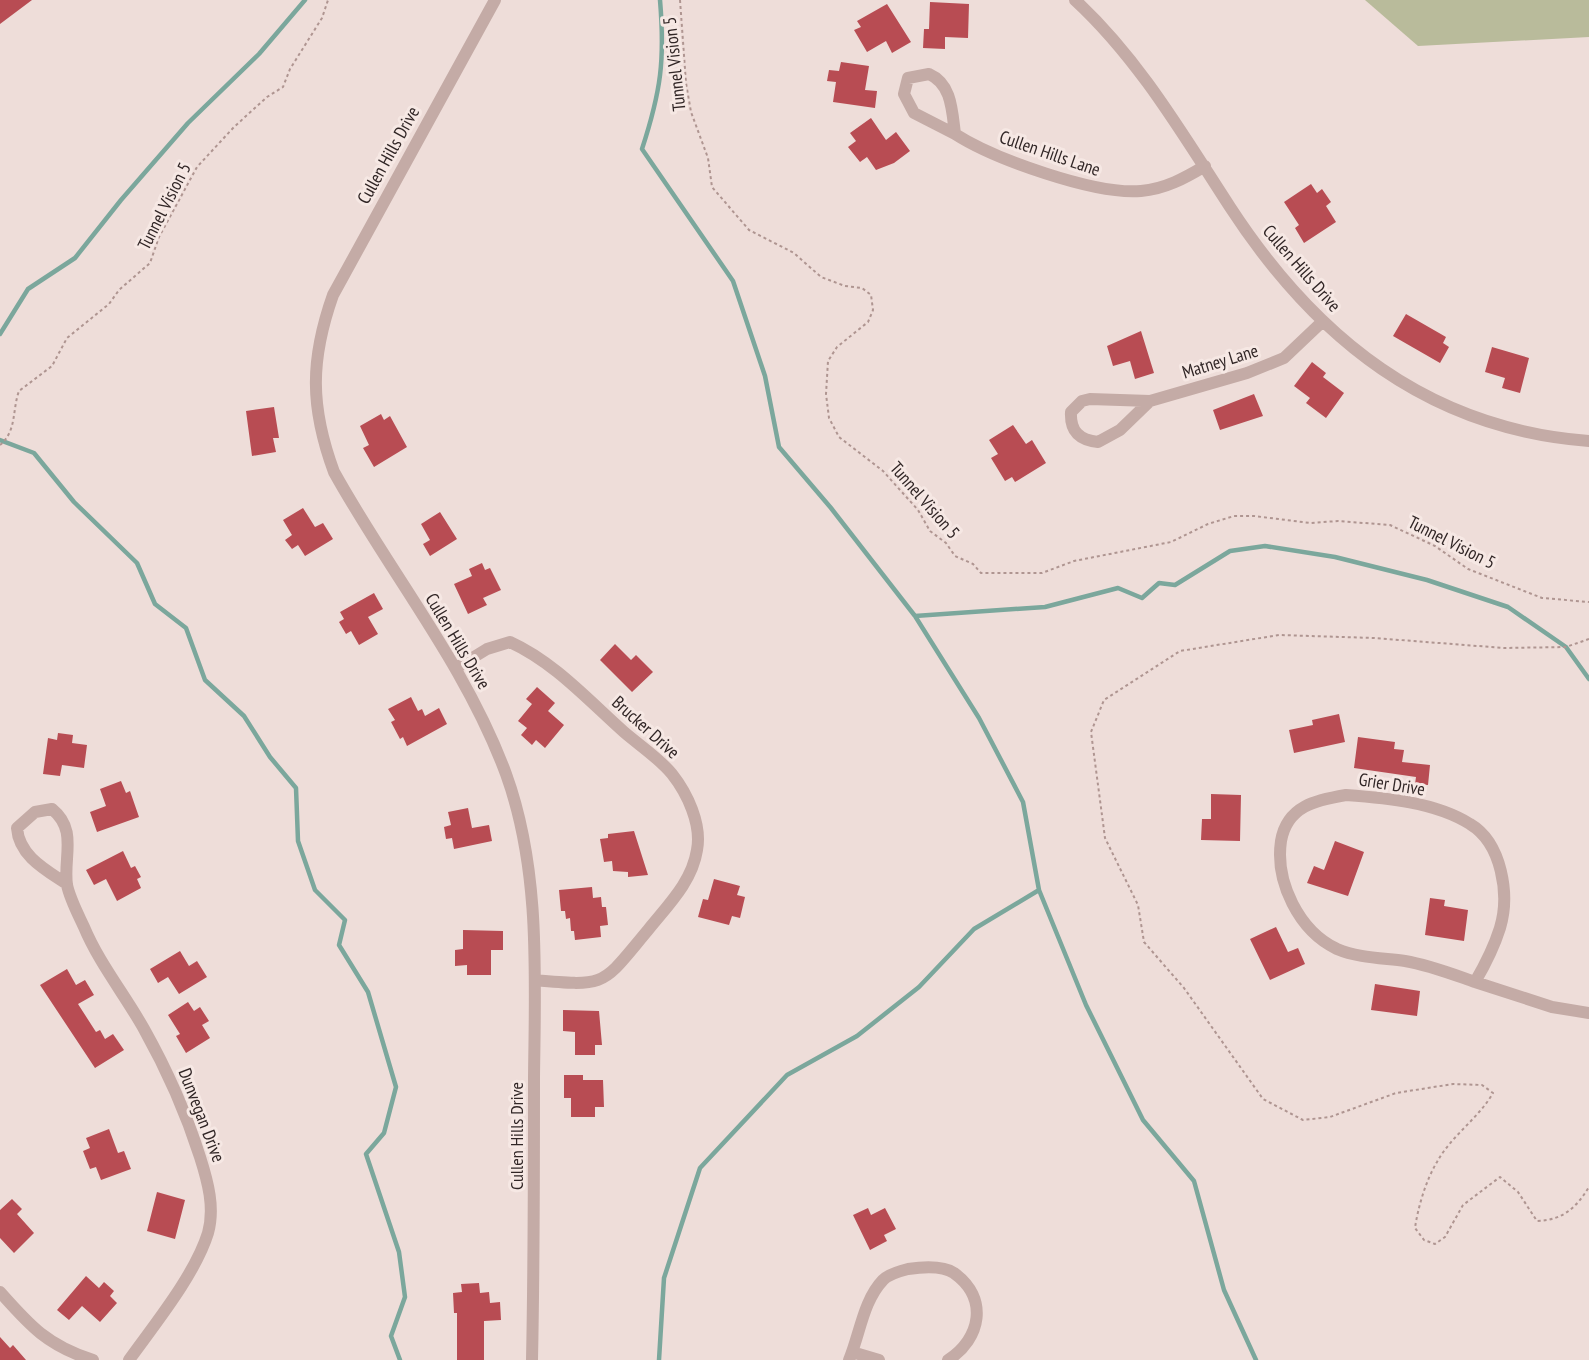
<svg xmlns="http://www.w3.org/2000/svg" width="1589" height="1360" viewBox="0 0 1589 1360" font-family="'PT Sans Narrow',sans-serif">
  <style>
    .green { fill: #b9bb9b }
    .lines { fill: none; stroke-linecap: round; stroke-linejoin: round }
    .stream { stroke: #7ba79c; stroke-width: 4.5 }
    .building { fill: #b84c53 }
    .path { stroke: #af9591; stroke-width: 2; stroke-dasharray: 3 3; stroke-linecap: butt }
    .minor { stroke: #c4aba6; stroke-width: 12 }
    .labels { text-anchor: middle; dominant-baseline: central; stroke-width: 6; stroke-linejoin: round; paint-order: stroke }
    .street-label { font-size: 18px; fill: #312626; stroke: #f6e8e4 }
  </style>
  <rect width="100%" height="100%" fill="#eeddd9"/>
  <path class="green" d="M1365 0H1589V37L1418 46Z"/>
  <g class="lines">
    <path class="stream" d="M660 0C665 60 661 91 642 149L733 281 765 376 779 447 831 508 915 616 979 718 1023 802 1039 890 1086 1005 1143 1120 1194 1181 1224 1290 1256 1360
      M0 334 28 289 75 258 121 200 188 123 259 54 305 0
      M0 440 34 453 74 502 137 563 155 604 186 628 205 680 244 716 270 757 296 788 298 841 315 890 345 920 339 945 368 992 396 1087 384 1133 366 1154 399 1252 405 1297 391 1336 400 1360
      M915 616 1045 607 1118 588 1142 598 1159 583 1175 585 1230 551 1265 546 1335 557 1427 580 1508 607 1566 647 1589 679
      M659 1360 664 1278 700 1168 787 1075 857 1036 919 987 974 929 1039 890"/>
  </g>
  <path class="building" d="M0 0H32L0 24Z
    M930 2 969 4 968 38 945 37V49L923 48 924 29H929Z
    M887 4 911 42 892 53 886 41 867 52 854 30 861 27 857 21Z
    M841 62 869 66 865 90 877 91 875 108 833 102 836 82 827 81 829 70 839 71Z
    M871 118 886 140 896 132 910 151 894 163 876 170 867 157 860 162 848 147 856 141 850 133Z
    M1311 184 1317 193 1322 189 1331 202 1326 206 1336 222 1304 243 1295 228 1299 225 1284 202Z
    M1406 314 1446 337 1443 343 1449 347 1440 363 1393 336Z
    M1141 331 1154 373 1135 379 1130 361 1113 366 1107 346Z
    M1492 347 1529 358 1520 393 1502 388 1505 378 1485 372Z
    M1312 362 1326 373 1323 377 1344 393 1326 418 1306 403 1310 398 1294 386Z
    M1254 394 1263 416 1220 430 1213 410Z
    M274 407 279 438H273L276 452 252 456 246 411Z
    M381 414 384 420 390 416 407 447 374 467 363 448 369 445 360 426Z
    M1013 425 1026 444 1032 440 1046 463 1015 482 1012 477 1005 481 991 458 998 454 989 440Z
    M303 508 315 527 323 523 333 539 305 556 298 545 292 549 285 540 292 535 283 520Z
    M440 512 457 539 430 556 423 544 430 540 421 524Z
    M482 563 485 570 490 568 501 590 483 598 487 605 468 614 454 584 472 576 469 569Z
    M374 593 383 609 368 617 378 634 359 645 351 631 346 634 339 622 344 619 340 612Z
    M615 644 631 660 636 655 653 672 632 692 600 660Z
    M537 687 555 703 548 711 564 725 545 748 536 740 532 745 521 735 527 728 518 721 532 704 526 699Z
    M411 697 418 711 422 709 425 716 439 708 447 724 407 746 403 737 400 739 391 722 395 720 388 709Z
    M1339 714 1345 742 1294 753 1289 730 1313 725 1312 720Z
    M58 733 73 735 72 743 87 745 84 768 62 765 60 776 43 774 48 738 57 740Z
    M1358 737 1395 742 1394 749 1404 750 1402 762 1430 765 1428 785 1415 784 1416 777 1354 768Z
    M121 781 126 793 130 791 139 817 97 832 90 812 106 806 100 789Z
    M1211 794 1241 795 1240 841 1201 840 1202 819H1211Z
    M468 808 472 828 489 825 492 841 454 849 452 838 446 839 444 827 451 825 448 812Z
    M634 831 648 875 628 877V872L613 871 612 861 604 862 600 839 608 838V834Z
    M1335 841 1364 852 1348 896 1307 883 1314 866 1324 870Z
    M123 851 131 868 135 866 141 877 137 879 141 888 117 901 106 879 94 885 86 870Z
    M714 879 740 886 737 895 745 897 740 918 732 916 729 925 698 917 703 899 708 900Z
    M592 887 593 898 601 897 602 907H606L608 925 600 926 601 937 575 940 574 931H571L570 918 566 919 565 911H561L559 890Z
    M1430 898 1445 900 1444 906 1468 910 1464 941 1425 935Z
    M1276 927 1288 952 1298 948 1305 964 1270 980 1250 939Z
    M463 930 503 931V950H491V975H467V965L455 966V950L463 949Z
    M180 951 189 966 197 961 207 977 179 994 168 977 158 983 150 969Z
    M67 969 76 985 85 980 94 995 78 1004 96 1032 100 1030 105 1039 113 1034 124 1050 95 1068 40 985Z
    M1375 984 1420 991 1417 1016 1371 1010Z
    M188 1002 194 1011 200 1007 209 1021 202 1025 210 1038 186 1053 176 1036 180 1034 168 1015Z
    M563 1010 599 1011 602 1045H595V1055H575V1032L563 1031Z
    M564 1075H583V1080H603L604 1107H595V1117H571V1098H564Z
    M109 1129 118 1153 124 1151 131 1169 101 1180 96 1167 90 1169 83 1151 90 1148 86 1138Z
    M157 1192 185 1200 175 1239 147 1231Z
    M12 1199 22 1209 17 1214 34 1233 14 1253 0 1238V1210Z
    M868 1208 871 1215 885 1208 896 1229 884 1235 887 1241 870 1250 853 1215Z
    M86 1276 99 1288 104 1282 114 1291 110 1296 117 1303 100 1322 82 1306 69 1320 57 1310Z
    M479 1283 480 1293 489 1292 490 1303 500 1302 501 1320 484 1321V1360H457V1313H454L453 1293 462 1292 461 1284Z
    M0 1337 10 1348 13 1345 26 1360H0Z"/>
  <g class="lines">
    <path class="path" d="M680 0 686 83 691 112 708 158 712 187 749 230 794 253 821 277 845 286 862 288 871 295 873 310 868 322 837 347 828 361 826 394 829 418 839 437 883 471 918 510 930 531 946 543 955 556 973 564 981 573H1042L1074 561 1171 542 1208 524 1234 516H1254L1310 523 1338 521 1390 525 1435 546 1468 569 1542 598 1589 602
      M0 445C17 431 12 410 19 391L52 366 67 338 109 304 119 290 150 263 159 237 197 167 234 127 267 97 283 87 290 69 322 18 328 0
      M1589 639 1566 647 1504 648 1374 638 1279 635 1180 651 1104 700 1091 732 1105 838 1138 905 1144 942 1184 988 1263 1099 1303 1120 1330 1117 1396 1093 1453 1084 1482 1085 1493 1093C1478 1119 1451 1136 1437 1162 1426 1180 1418 1207 1415 1228L1424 1240 1435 1244 1445 1237 1463 1205 1500 1177 1518 1192 1537 1221C1563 1220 1576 1208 1589 1187"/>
    <path class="minor" d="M495 0 333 295C310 360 310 407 334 472 390 573 466 665 506 774 541 870 535 978 534 1078 534 1172 534 1266 532 1360
      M1075 0C1139 59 1183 135 1230 207 1316 339 1429 429 1589 441
      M955 134 914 113 904 94 908 78 929 74C952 84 952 111 955 134 994 159 1095 195 1141 191 1165 189 1185 178 1205 166
      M1150 401 1120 430 1098 442C1079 440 1070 431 1071 412L1082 401 1090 399 1150 401 1247 373 1284 358 1323 321
      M456 668 487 649 510 642C554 662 588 700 624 732 639 745 659 758 672 774 687 793 702 824 697 850 692 882 668 905 648 930 602 985 608 987 535 980
      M1346 795C1386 798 1435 802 1470 824 1502 843 1510 895 1500 928 1494 947 1485 965 1475 982 1452 974 1429 965 1405 961 1383 958 1358 958 1337 949 1299 931 1275 882 1281 841 1287 806 1316 800 1346 795Z
      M67 884C46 870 19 856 17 828L35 812 52 809C78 830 63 857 67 885 70 899 78 914 84 927 99 963 125 995 144 1029 167 1070 186 1113 200 1157 208 1182 215 1208 208 1233 195 1275 154 1325 129 1360
      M1475 982 1552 1007 1589 1013
      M0 1292C30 1326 48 1346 93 1360
      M852 1352 879 1360
      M849 1360C860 1334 863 1301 883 1280 889 1274 900 1271 908 1269 922 1267 942 1265 954 1273 989 1298 981 1339 948 1360"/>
  </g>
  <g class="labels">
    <g class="street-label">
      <text transform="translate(674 64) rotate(-96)">Tunnel Vision 5</text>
      <text transform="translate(1050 153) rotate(19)">Cullen Hills Lane</text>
      <text transform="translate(388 155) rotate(-61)">Cullen Hills Drive</text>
      <text transform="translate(164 206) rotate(-63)">Tunnel Vision 5</text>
      <text transform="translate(1302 268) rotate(49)">Cullen Hills Drive</text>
      <text transform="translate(1220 361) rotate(-17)">Matney Lane</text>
      <text transform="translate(925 500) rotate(49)">Tunnel Vision 5</text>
      <text transform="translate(1452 542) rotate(27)">Tunnel Vision 5</text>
      <text transform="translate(458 641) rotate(59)">Cullen Hills Drive</text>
      <text transform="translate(646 727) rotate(42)">Brucker Drive</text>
      <text transform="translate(1392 784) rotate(9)">Grier Drive</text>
      <text transform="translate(202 1115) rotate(69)">Dunvegan Drive</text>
      <text transform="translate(516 1136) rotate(-90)">Cullen Hills Drive</text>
    </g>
  </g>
</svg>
